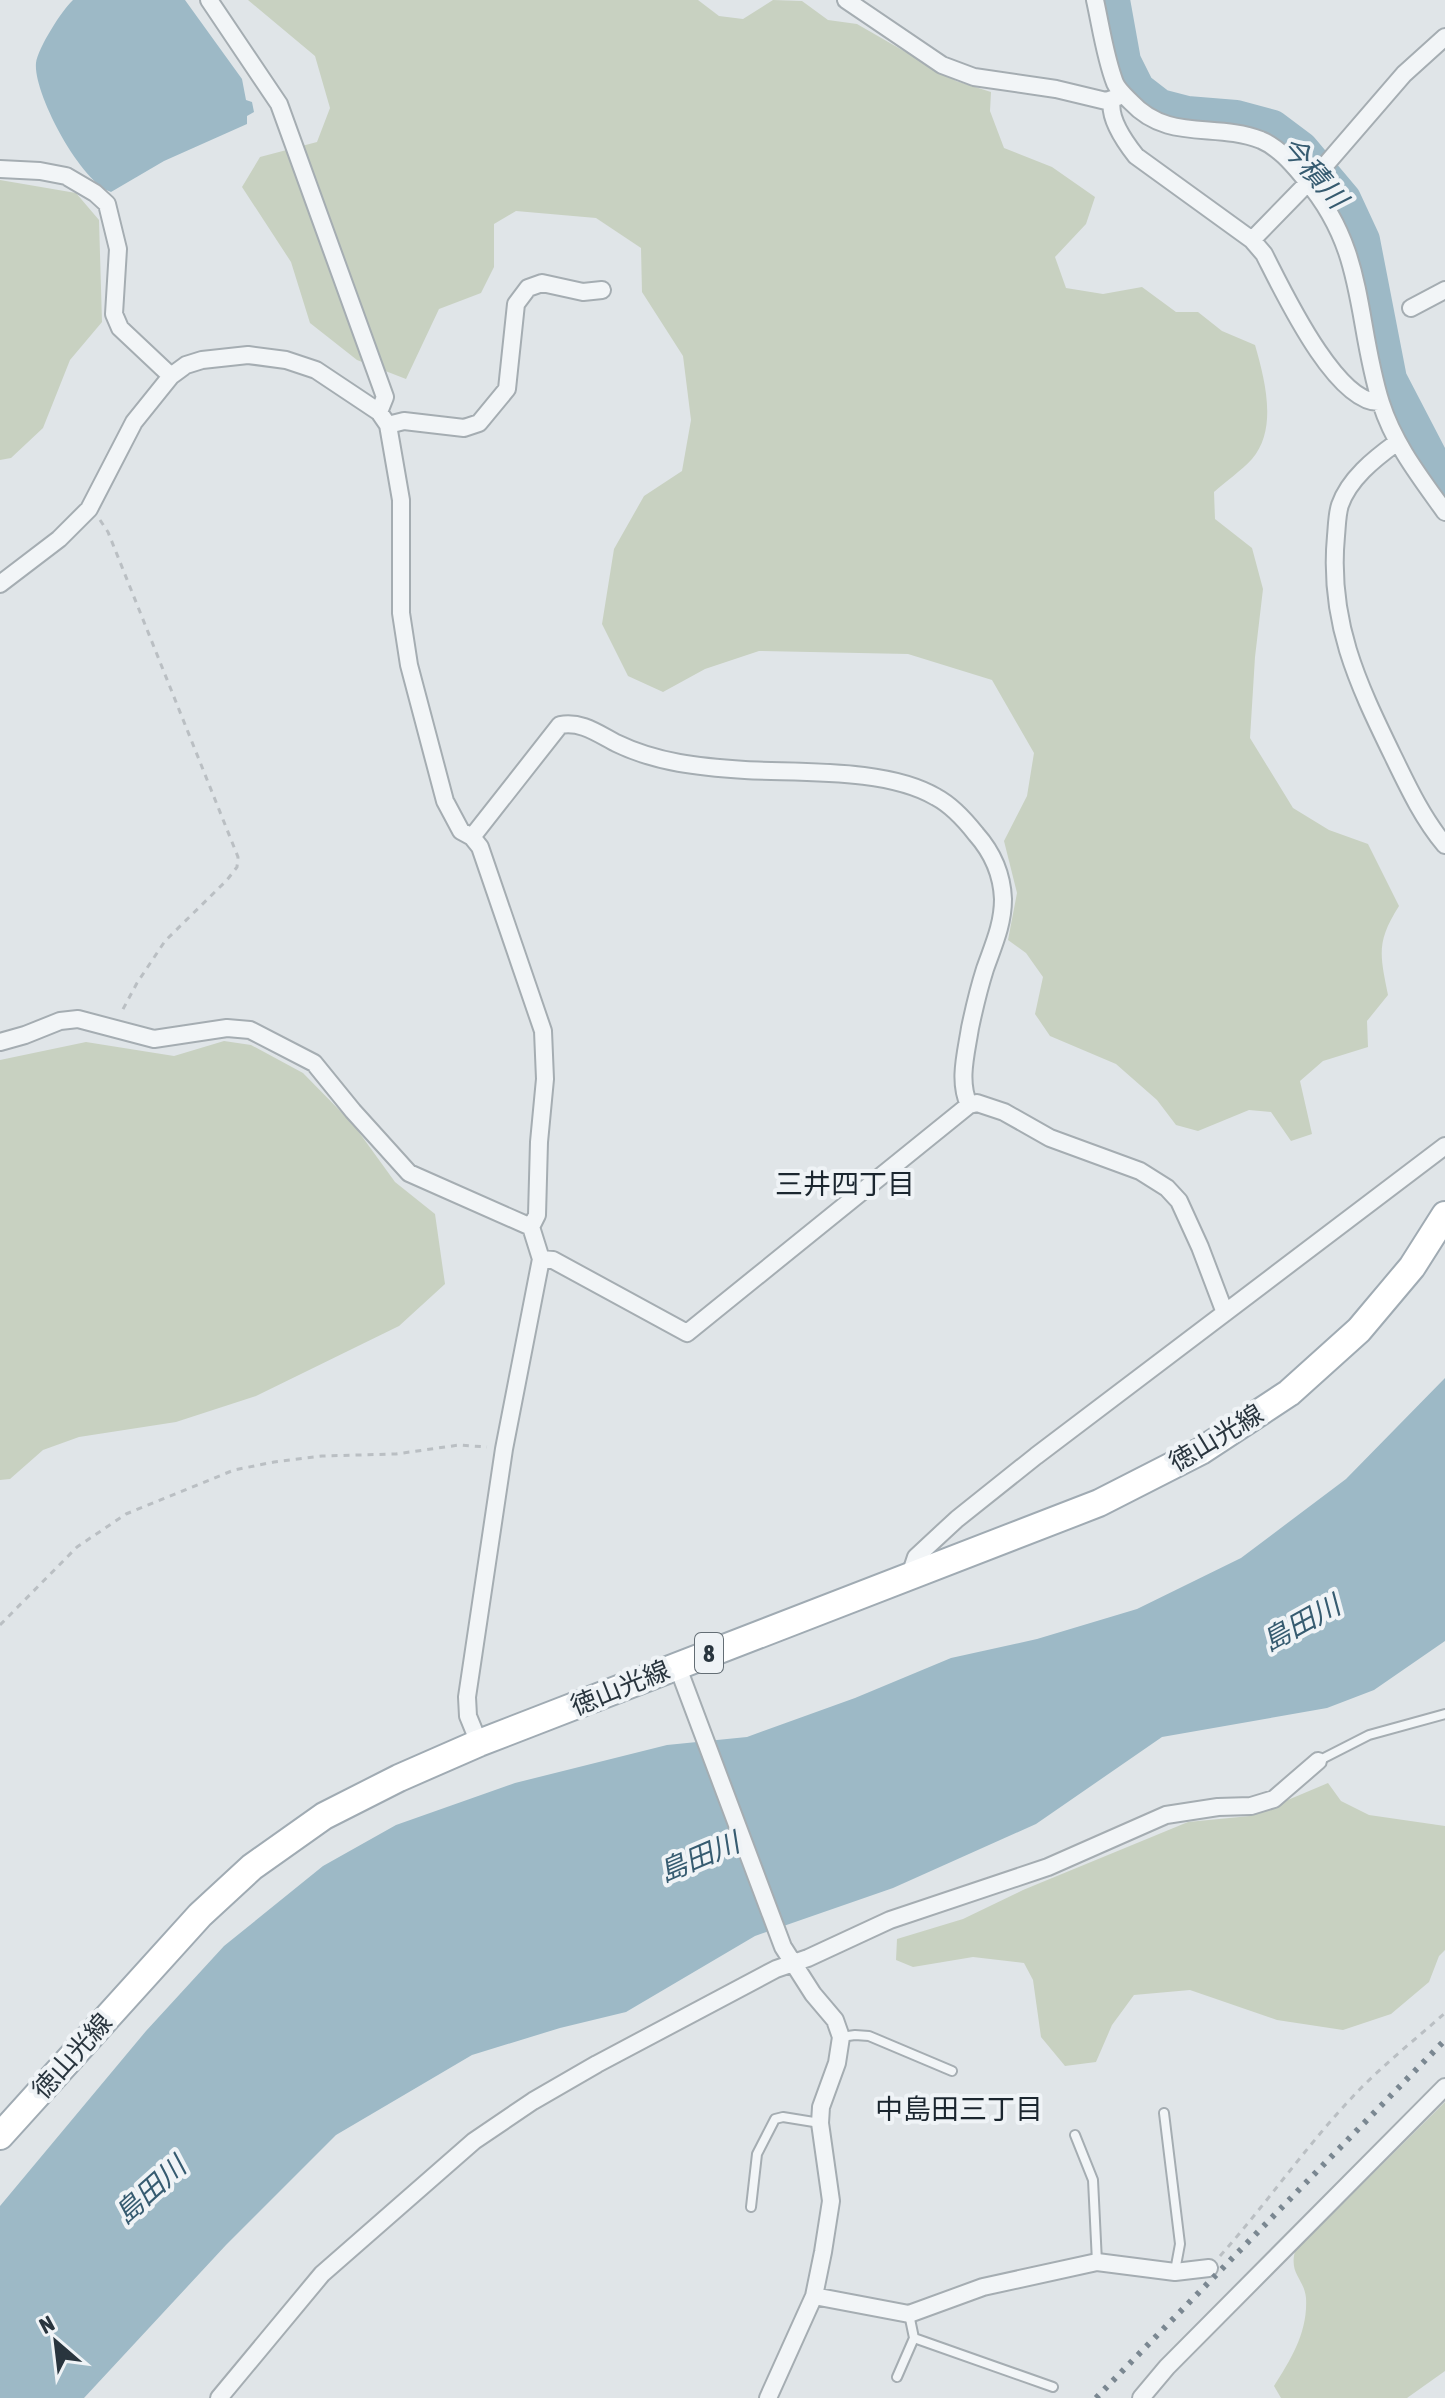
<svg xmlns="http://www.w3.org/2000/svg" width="1445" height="2398" viewBox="0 0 1445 2398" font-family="'Asap Condensed','Noto Sans JP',sans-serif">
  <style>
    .green { fill: #c8d1c1 }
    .water { fill: #9db9c6 }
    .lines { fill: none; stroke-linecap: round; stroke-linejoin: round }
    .river { stroke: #9db9c6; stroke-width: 34 }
    .service-casing { stroke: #a5adb2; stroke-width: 12 }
    .minor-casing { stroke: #a5adb2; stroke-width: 20 }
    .primary-casing { stroke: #a0abb3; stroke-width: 30 }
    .path { stroke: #babfc3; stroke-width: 3; stroke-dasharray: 6 6; stroke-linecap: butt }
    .service { stroke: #f2f5f7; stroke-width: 8 }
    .minor { stroke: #f2f5f7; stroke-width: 16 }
    .primary { stroke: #fff; stroke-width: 26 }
    .rail { stroke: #7a8791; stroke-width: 6; stroke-dasharray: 4 8; stroke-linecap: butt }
    .labels { text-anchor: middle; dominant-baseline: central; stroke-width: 8; stroke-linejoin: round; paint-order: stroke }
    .shield { fill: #eff3f6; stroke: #646e75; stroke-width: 2 }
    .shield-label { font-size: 24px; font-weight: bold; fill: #29353e }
    .street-label { font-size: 26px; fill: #29353e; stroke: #eff3f6 }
    .water-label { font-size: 28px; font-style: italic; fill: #365b70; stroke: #eff3f6 }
    .neighbourhood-label { font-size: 28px; fill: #1b262f; stroke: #eff3f6 }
  </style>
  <rect width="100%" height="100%" fill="#e0e5e8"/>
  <path class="green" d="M248 0H698L719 16 743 19 773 0 802 1 828 20 857 24 956 81 991 92 990 111 1004 148 1052 167 1095 197 1086 224 1055 257 1066 288 1103 294 1142 287 1176 312H1198L1222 331 1255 345C1265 380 1278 429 1252 459 1241 471 1226 481 1214 492L1215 519 1252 548 1263 589 1255 657 1250 738 1293 808 1329 830 1368 844 1399 906C1376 942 1380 955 1388 995L1367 1021 1368 1047 1323 1061 1300 1081 1312 1134 1291 1141 1271 1112 1249 1110 1198 1131 1176 1125 1157 1100 1116 1064 1050 1036 1035 1014 1043 977 1026 953 1008 940 1017 893 1004 841 1027 796 1034 753 992 680 908 654 759 651 705 669 663 692 628 676 602 624 614 549 644 496 682 471 691 420 683 356 642 292 641 248 596 218 516 211 494 224V267L481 293 439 309 406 379 357 360 310 323 291 262 242 187 260 157 317 142 330 108 315 56Z
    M0 180 76 193 99 220 102 322 70 360 43 428 11 458 0 460Z
    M224 1041 251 1045 303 1073 353 1124 395 1182 435 1214 445 1284 399 1326 256 1396 176 1422 79 1437 43 1450 10 1479 0 1480V1060L86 1042 174 1056Z
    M1328 1783 1341 1801 1369 1815 1445 1826V1950L1439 1956 1429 1982 1391 2014 1343 2030 1277 2020 1190 1990 1134 1995 1112 2025 1096 2062 1065 2066 1041 2037 1033 1980 1024 1963 973 1957 913 1967 896 1960 897 1939 963 1919 1023 1890 1188 1822 1250 1816Z
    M1445 2102V2371L1407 2398H1281L1274 2386C1291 2359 1308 2332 1306 2298 1304 2278 1289 2275 1295 2251Z"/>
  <path class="water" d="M73 0H185L242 79 246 100 252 102 254 112 247 116V124L164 161 111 192C81 183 33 93 36 63 38 48 62 10 73 0Z
    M1445 1378V1641L1374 1690 1327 1708 1162 1737 1036 1824 893 1888 755 1936 626 2012 560 2028 472 2055 336 2135 226 2245 84 2398H0V2206L146 2031 224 1946 323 1866 396 1825 515 1783 667 1745 747 1737 855 1698 951 1658 1037 1639 1137 1609 1241 1558 1346 1479Z"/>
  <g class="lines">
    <path class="river" d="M1113 0 1124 61 1138 89 1160 106 1187 113 1236 117 1273 127 1301 148 1344 199 1363 240 1390 379 1445 485"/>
    <defs>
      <path id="service" d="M1318 1761 1369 1735 1445 1714
        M841 2037 855 2035 869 2036 952 2071
        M1164 2113 1180 2244 1175 2271
        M1075 2135 1093 2180 1097 2262
        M751 2207 757 2154 775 2119 783 2117 820 2123
        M914 2338 1053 2387
        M897 2377 914 2338 909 2314"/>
      <path id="minor" d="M209 0 279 104 385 397 379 412
        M846 0 942 65 974 77 1056 89 1106 101 1118 97
        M1095 0C1101 27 1105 57 1115 83 1118 90 1125 96 1131 102 1168 142 1215 122 1261 140 1280 148 1294 166 1306 180 1367 252 1355 320 1381 403 1394 444 1420 477 1445 512
        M1112 100C1108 118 1125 142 1136 156L1252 240 1264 254C1282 289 1336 405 1380 402
        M0 169 40 171 66 176 95 193 107 204 118 249 114 314 120 328 171 376
        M1252 240 1328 162 1404 74 1445 37
        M1411 308 1445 290
        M388 425 404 421 464 428 479 423 507 389 516 304 528 288 542 283 583 292 602 290
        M1396 443C1374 459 1349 479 1340 505 1337 514 1337 526 1336 536 1328 621 1357 682 1393 756 1408 787 1423 819 1445 845
        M0 584 59 539 89 509 134 422 171 376 186 365 202 360 248 355 286 360 316 370 379 412 388 425 401 500V613L409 665 445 801 461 831 472 837 480 847 543 1031 545 1079 539 1142 537 1215 531 1227
        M472 837 560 725C581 721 597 733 616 743 657 763 700 767 745 770 801 773 887 768 936 797 951 805 965 820 976 834 992 852 1002 875 1003 899 1003 925 993 946 985 969 979 988 974 1009 970 1028 966 1054 958 1081 969 1105
        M0 1042 25 1035 60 1021 78 1019 154 1039 227 1028 250 1030 314 1063 353 1111 409 1173 531 1227 541 1259 504 1449 467 1697 468 1716 479 1743
        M541 1259 553 1260 687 1333 969 1105 977 1103 1004 1112 1050 1138 1140 1171 1167 1188 1179 1201 1200 1247 1225 1313
        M909 1578 916 1557 957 1519 1036 1456 1445 1146
        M677 1665 783 1947 813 1994 835 2020 841 2037 837 2063 821 2107 820 2123 831 2201 823 2252 814 2296 768 2398
        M814 2296 909 2314 983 2287 1097 2262 1175 2272 1209 2268
        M219 2398 322 2274 474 2141 533 2101 597 2064 776 1969 808 1958 890 1920 1048 1867 1166 1815 1218 1807 1251 1806 1274 1799 1318 1761
        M1141 2398 1167 2367 1445 2087"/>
      <path id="primary" d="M0 2136 200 1915 252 1867 324 1816 399 1778 479 1743 1099 1503 1201 1451 1289 1393 1359 1330 1412 1267 1445 1215"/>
    </defs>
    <use href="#service" class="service-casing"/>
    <use href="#minor" class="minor-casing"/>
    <use href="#primary" class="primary-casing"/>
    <path class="path" d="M100 520 108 532 238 857 237 867 227 880 165 941 137 983 122 1011
      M0 1625 77 1547 126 1514 234 1470 274 1462 322 1456 396 1454 459 1445 487 1447
      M1220 2256C1269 2201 1310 2140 1362 2087 1388 2061 1418 2037 1445 2013"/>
    <use href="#service" class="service"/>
    <use href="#minor" class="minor"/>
    <use href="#primary" class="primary"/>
    <path class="rail" d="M1096 2398 1445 2040"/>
  </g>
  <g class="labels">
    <rect class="shield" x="695" y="1633" width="28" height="40" rx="6"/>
    <g class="shield-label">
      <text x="709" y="1653">8</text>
    </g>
    <g class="street-label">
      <text transform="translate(1216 1438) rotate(-31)">徳山光線</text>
      <text transform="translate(620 1688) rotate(-22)">徳山光線</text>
      <text transform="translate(72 2056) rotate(-48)">徳山光線</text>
    </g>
    <g class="water-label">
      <text transform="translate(1314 172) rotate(49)">今積川</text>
      <text transform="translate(1301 1623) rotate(-29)">島田川</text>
      <text transform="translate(699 1857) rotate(-23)">島田川</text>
      <text transform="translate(150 2190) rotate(-42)">島田川</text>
    </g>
    <g class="neighbourhood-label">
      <text x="845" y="1184">三井四丁目</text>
      <text x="959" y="2109">中島田三丁目</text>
    </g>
  </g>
  <g transform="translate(56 2342) rotate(332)" stroke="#eff3f6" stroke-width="6" paint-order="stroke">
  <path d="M0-6L14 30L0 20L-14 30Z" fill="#29353e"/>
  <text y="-12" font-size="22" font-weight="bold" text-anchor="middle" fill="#29353e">N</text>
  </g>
</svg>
